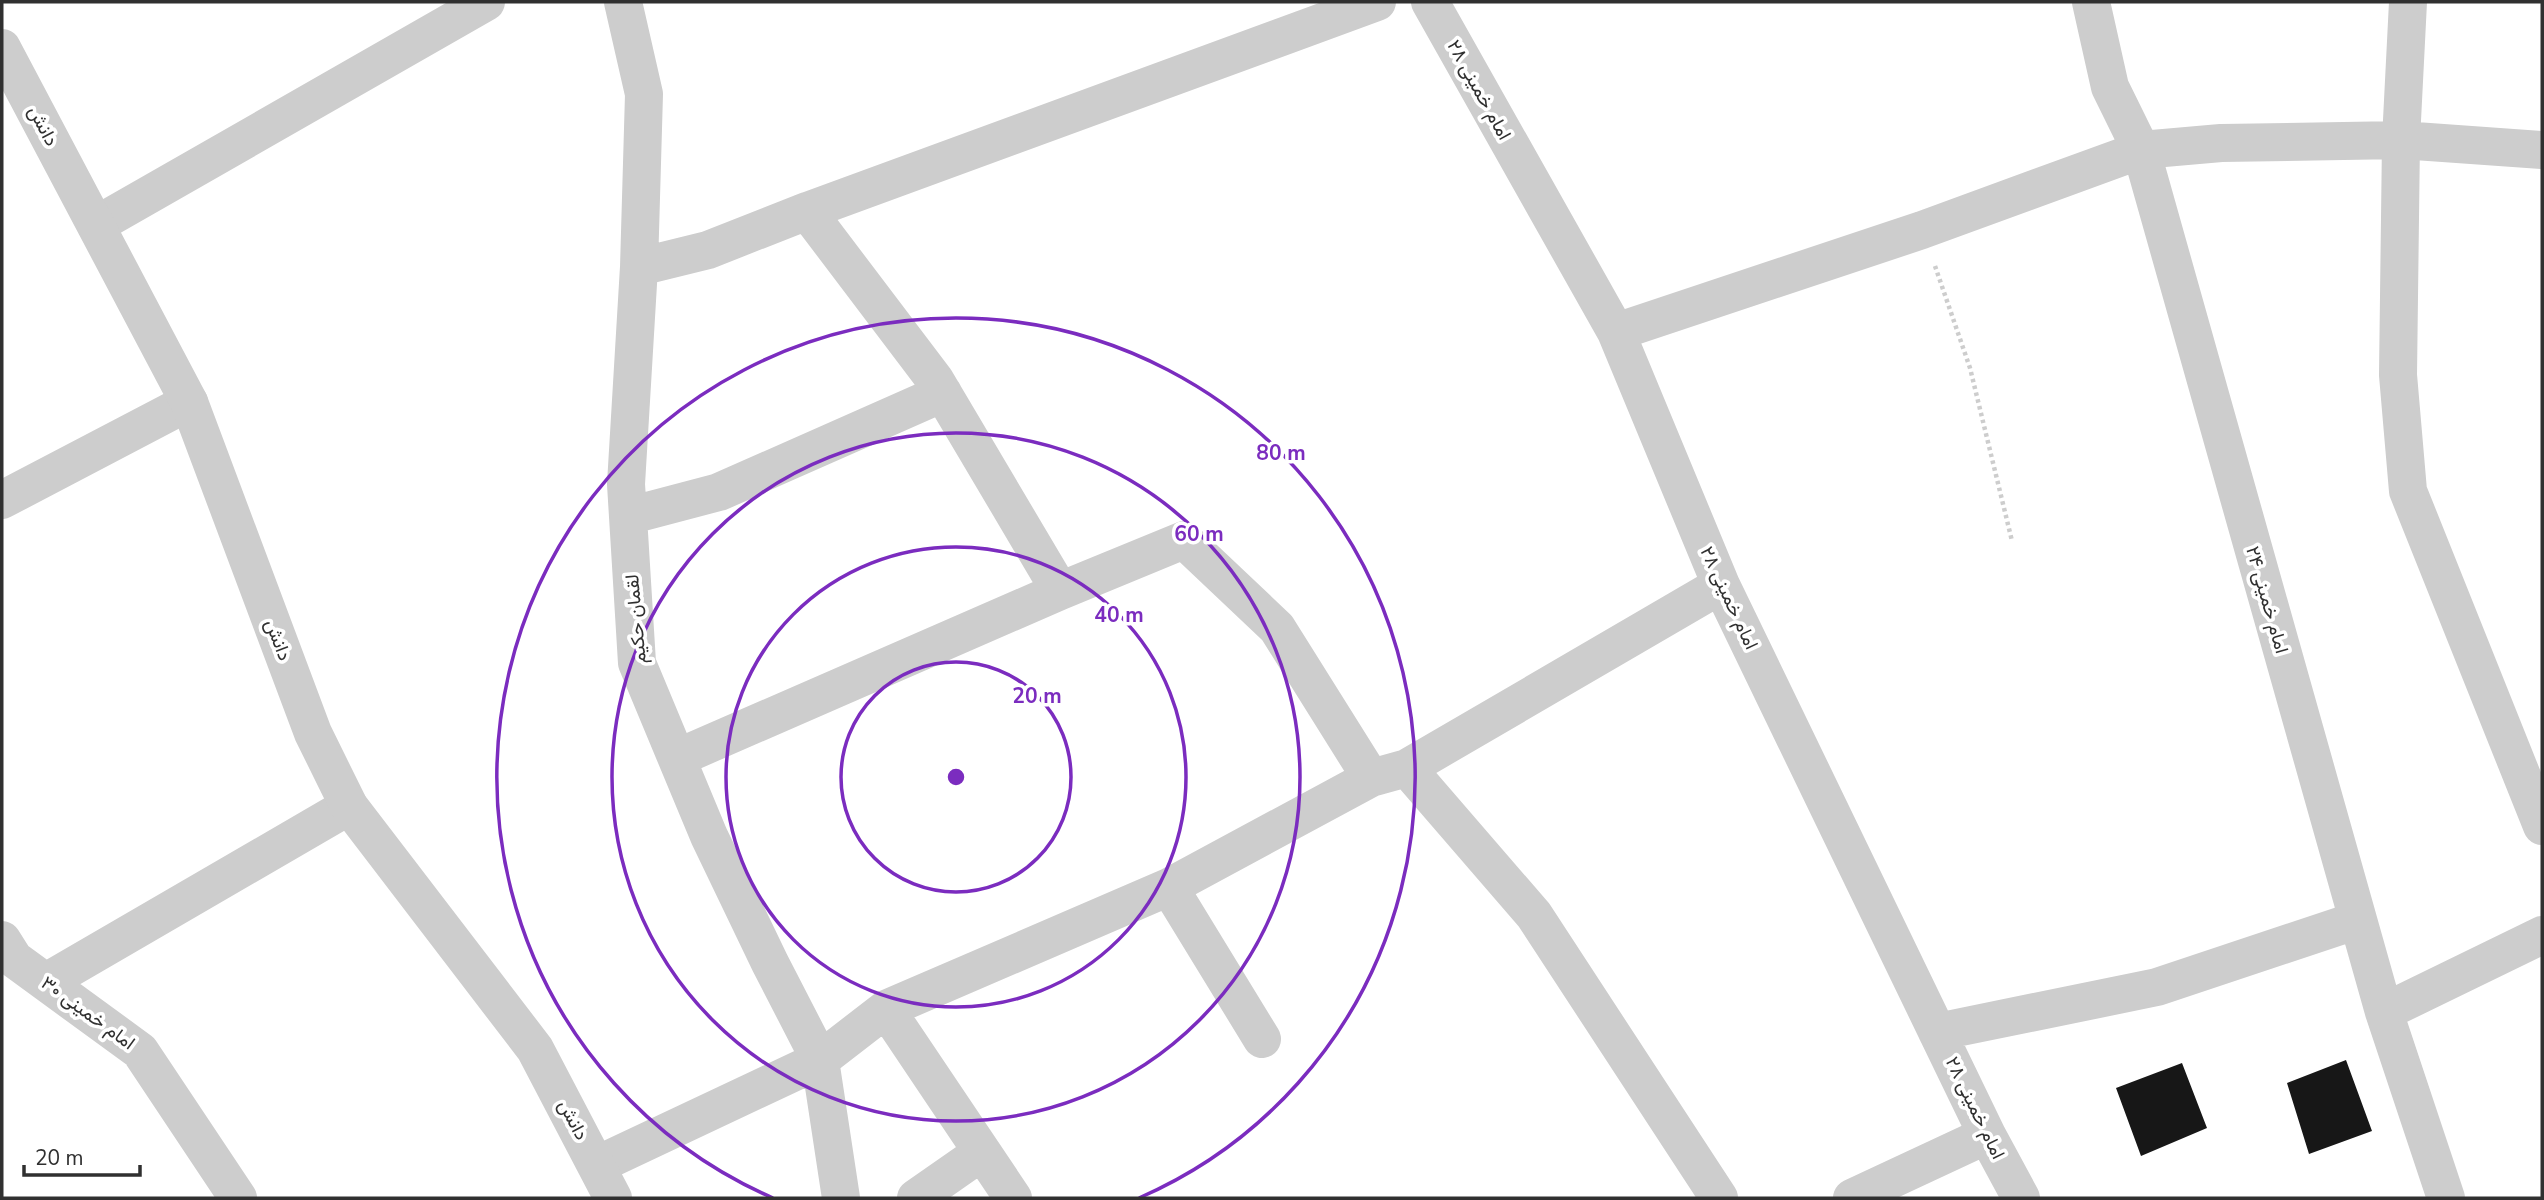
<svg xmlns="http://www.w3.org/2000/svg" width="2544" height="1200" viewBox="0 0 2544 1200" font-family="'Nunito Sans',Vazirmatn,sans-serif">
  <style>
    .building { fill: #171717 }
    .lines { fill: none; stroke-linecap: round; stroke-linejoin: round }
    .path { stroke: #cdcdcd; stroke-width: 4.5; stroke-dasharray: 3.5 3.5; stroke-linecap: butt }
    .minor { stroke: #cdcdcd; stroke-width: 38 }
    .tertiary { stroke: #cdcdcd; stroke-width: 38 }
    .ring { fill: none; stroke: #7b2cbf; stroke-width: 3.5 }
    .labels { text-anchor: middle; dominant-baseline: central; stroke-width: 7; stroke-linejoin: round; paint-order: stroke }
    .street-label { font-size: 19px; fill: #303030; stroke: #fff }
    .centre { fill: #7b2cbf; stroke: #fff; stroke-width: 3.5 }
    .ring-label { font-size: 21px; text-anchor: middle; font-weight: bold; fill: #7b2cbf; stroke: #fff; stroke-width: 7; stroke-linejoin: round; paint-order: stroke }
  </style>
  <rect width="100%" height="100%" fill="#fff"/>
  <path class="building" d="M2346 1060 2372 1131 2309 1154 2287 1083Z
    M2182 1063 2207 1128 2141 1156 2116 1088Z"/>
  <g class="lines">
    <path class="path" d="M1935 266 1970 368 2012 541"/>
    <path class="minor" d="M623 2 644 94 639 267 626 484 637 663 709 836 770 963 820 1060 841 1198
      M1430 2 1616 332 1721 585 1987 1135 2021 1198
      M2091 2 2110 87 2141 150 2384 1012 2446 1198
      M2408 2 2401 140 2398 375 2408 491 2542 826
      M807 211 935 380 1060 591
      M96 225 486 2
      M639 267 708 250 807 211 1377 2
      M1616 332 1922 230 2141 150 2221 143 2401 140 2542 150
      M2 500 189 402
      M628 516 719 492 943 393
      M677 758 1060 591 1184 540 1277 628 1371 778
      M1407 768 1534 915 1719 1198
      M1169 887 1262 1039
      M2 940 14 959 140 1051 238 1198
      M46 982 349 806
      M886 1009 1013 1198
      M2384 1012 2542 935
      M1937 1032 2157 987 2358 920
      M597 1165 820 1060 886 1009 1169 887 1371 778 1407 768 1721 585
      M916 1198 982 1152
      M1852 1198 1987 1135"/>
    <path class="tertiary" d="M2 48 189 402 313 733 349 806 535 1049 613 1198"/>
  </g>
  <g class="ring">
    <circle cx="956" cy="777" r="115"/>
    <circle cx="956" cy="777" r="230"/>
    <circle cx="956" cy="777" r="344"/>
    <path d="M773 1198A459 459 0 1 1 1139 1198"/>
  </g>
  <g class="labels">
    <g class="street-label">
      <text transform="translate(1479 90) rotate(61)">امام خمینی ۲۸</text>
      <text transform="translate(43 126) rotate(62)">دانش</text>
      <text transform="translate(1729 598) rotate(65)">امام خمینی ۲۸</text>
      <text transform="translate(2267 600) rotate(74)">امام خمینی ۲۴</text>
      <text transform="translate(636 619) rotate(-95)">لقمان حکیم</text>
      <text transform="translate(278 640) rotate(69)">دانش</text>
      <text transform="translate(88 1013) rotate(36)">امام خمینی ۳۰</text>
      <text transform="translate(1975 1108) rotate(64)">امام خمینی ۲۸</text>
      <text transform="translate(573 1120) rotate(62)">دانش</text>
    </g>
  </g>
  <circle cx="956" cy="777" r="10" class="centre"/>
  <g class="ring-label">
    <text x="1281" y="460">80 m</text>
    <text x="1199" y="541">60 m</text>
    <text x="1119" y="622">40 m</text>
    <text x="1037" y="703">20 m</text>
  </g>
  <rect width="2544" height="1200" fill="none" stroke="#303030" stroke-width="7"/>
  <path d="M24 1165v10h116v-10" fill="none" stroke="#303030" stroke-width="3.5"/>
  <text x="35" y="1165" font-size="21" fill="#303030" stroke="#ffffff" stroke-width="5" paint-order="stroke">20 m</text>
</svg>
